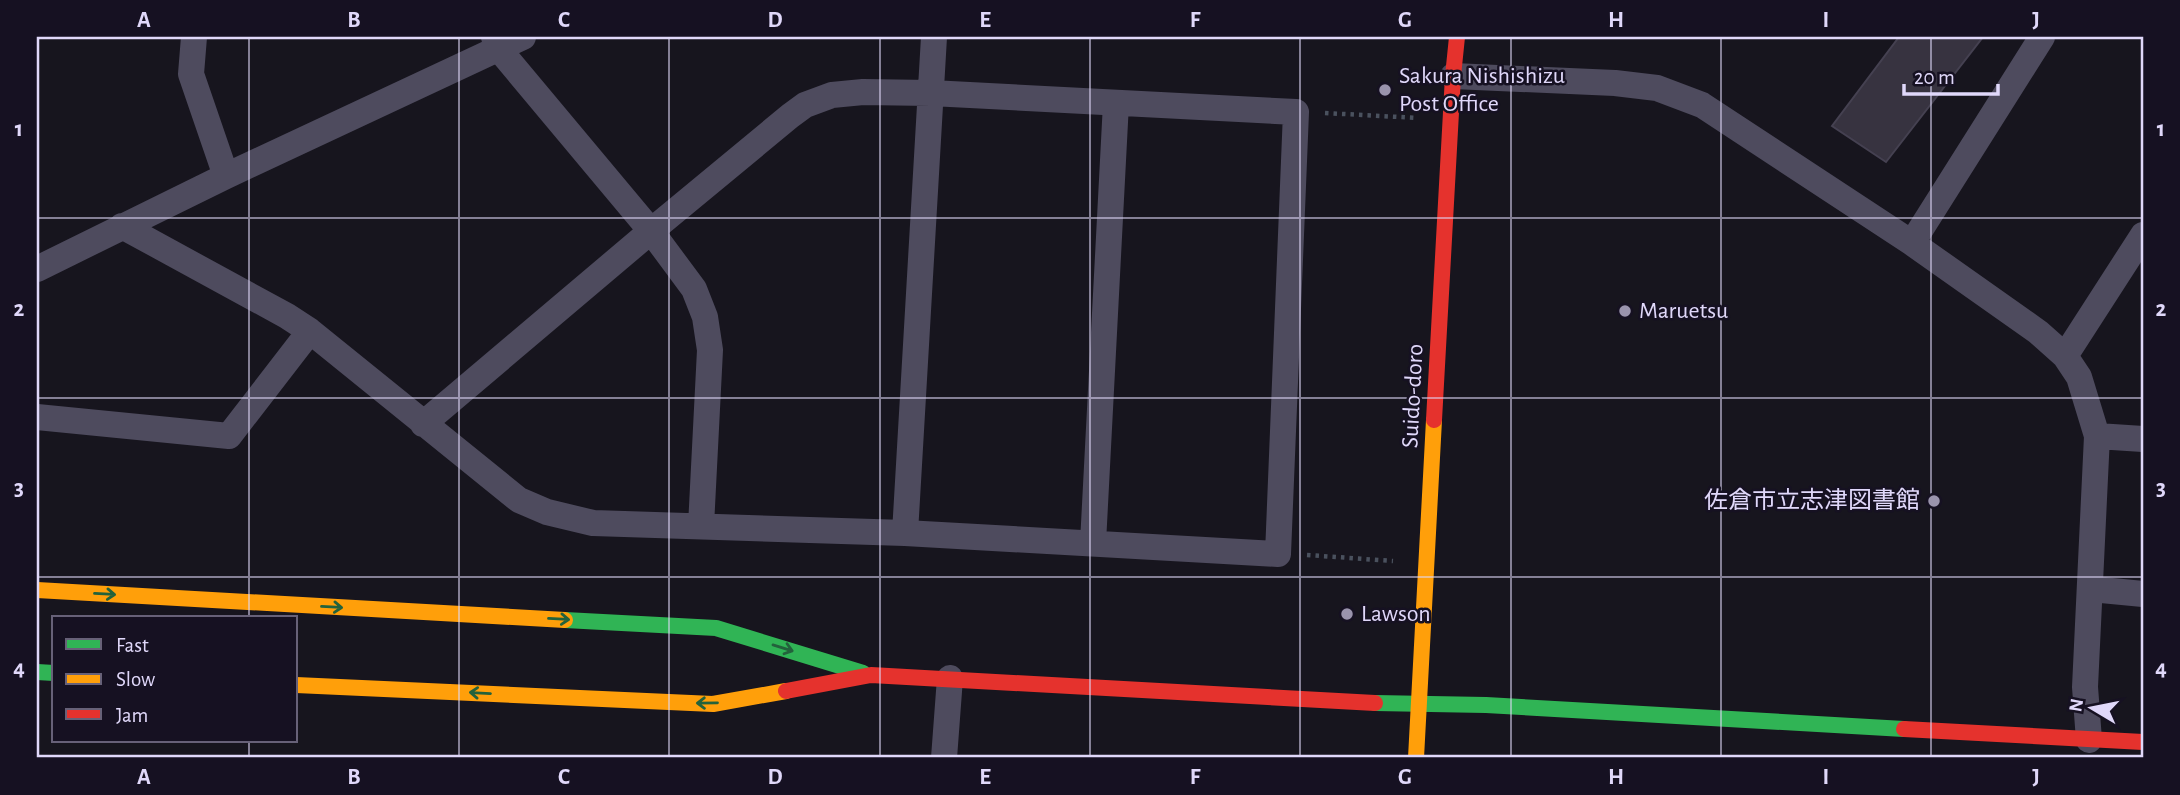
<svg xmlns="http://www.w3.org/2000/svg" width="2180" height="795" viewBox="0 0 2180 795" font-family="'Alegreya Sans','Noto Sans JP',sans-serif">
  <style>
    .building { fill: #373340; stroke: #454151; stroke-width: 2 }
    .lines { fill: none; stroke-linecap: round; stroke-linejoin: round }
    .path { stroke: #4a515e; stroke-width: 4.5; stroke-dasharray: 3.5 5; stroke-linecap: butt }
    .street { stroke: #4e4b5e; stroke-width: 26 }
    .fast { stroke: #30b455; stroke-width: 16 }
    .slow { stroke: #ff9f0a; stroke-width: 16 }
    .jam { stroke: #e5322d; stroke-width: 16 }
    .oneway { stroke: #23623c }
    .grid { fill: none; stroke: #e0d8fa; stroke-width: 2; stroke-opacity: 0.55 }
    .poi-dot { fill: #9a94ad; stroke: #161122; stroke-width: 2.5 }
    .labels { text-anchor: middle; dominant-baseline: central; stroke-width: 5; stroke-linejoin: round; paint-order: stroke }
    .poi-label { font-size: 24px; fill: #e0d8fa; stroke: #161122; text-anchor: start }
    .street-label { font-size: 24px; fill: #e0d8fa; stroke: #161122 }
    .neatline { fill: none; stroke: #e0d8fa; stroke-width: 2.5 }
    .grid-label { font-size: 23px; text-anchor: middle; font-weight: bold; fill: #e0d8fa }
  </style>
  <rect width="100%" height="100%" fill="#17151e"/>
  <path class="building" d="M1899 37H1983L1886 162 1832 126Z"/>
  <g class="lines">
    <path class="path" d="M1325 113 1418 118
      M1307 555 1393 561"/>
    <path class="street" d="M194 37 191 74 226 176
      M494 37 498 48 651 231 694 289 705 317 710 350 701 526
      M1453 76 1615 83 1657 88 1702 105 1912 243 2038 332 2065 356 2079 377 2097 436 2085 687 2089 740
      M122 226 287 316 310 331 519 500 547 512 593 523 905 533 1278 554 1296 112 931 93 863 92 832 95 805 105 790 116 651 231 423 424
      M1912 243 2042 37
      M37 269 226 176 523 37
      M2065 356 2143 235
      M37 417 229 436 310 331
      M2097 436 2143 439
      M905 533 934 37
      M1093 543 1116 103
      M2091 589 2143 594
      M944 758 950 678"/>
    <path class="fast" d="M565 620 716 628 863 673
      M37 672 54 673
      M1375 703 1486 705 1904 729"/>
    <path class="slow" d="M37 590 565 620
      M296 685 713 704 786 691
      M1416 758 1434 420"/>
    <path class="jam" d="M1434 420 1453 76 1457 37
      M786 691 871 675 1375 703
      M1904 729 2143 742"/>
  </g>
  <defs><path id="oneway-shaft" d="M-6 0H5M1.5-3L5.5 0L1.5 3" fill="none" stroke-width="1.6" stroke-linecap="round" stroke-linejoin="round" transform="scale(1.75)"/></defs>
  <g class="oneway">
    <use href="#oneway-shaft" transform="translate(105 594) rotate(3)"/>
    <use href="#oneway-shaft" transform="translate(332 607) rotate(3)"/>
    <use href="#oneway-shaft" transform="translate(559 619) rotate(3)"/>
    <use href="#oneway-shaft" transform="translate(783 648) rotate(17)"/>
    <use href="#oneway-shaft" transform="translate(480 693) rotate(-177)"/>
    <use href="#oneway-shaft" transform="translate(707 703) rotate(179)"/>
  </g>
  <path class="grid" d="M249 37V618M459 37V758M669 37V758M880 37V758M1090 37V758M1300 37V758M1511 37V758M1721 37V758M1931 37V758M37 218H2143M37 398H2143M37 577H2143M249 741V758"/>
  <g class="poi-dot">
    <circle cx="1385" cy="90" r="7"/>
    <circle cx="1625" cy="311" r="7"/>
    <circle cx="1934" cy="501" r="7"/>
    <circle cx="1347" cy="614" r="7"/>
  </g>
  <g class="labels">
    <g class="poi-label">
      <text x="1399" y="76">Sakura Nishishizu<tspan x="1399" dy="28">Post Office</tspan></text>
      <text x="1639" y="311">Maruetsu</text>
      <text x="1920" y="501" text-anchor="end">佐倉市立志津図書館</text>
      <text x="1361" y="614">Lawson</text>
    </g>
    <g class="street-label">
      <text transform="translate(1413 396) rotate(-87)">Suido-doro</text>
    </g>
  </g>
  <rect width="2180" height="795" fill="none" stroke="#161122" stroke-width="77"/>
  <rect x="52" y="616" width="245" height="126" fill="#161122" stroke="#676178" stroke-width="2"/>
  <rect x="66" y="639" width="35" height="10" fill="#30b455" stroke="#676178" stroke-width="2"/>
  <text x="116" y="652" font-size="21" fill="#e0d8fa">Fast</text>
  <rect x="66" y="674" width="35" height="10" fill="#ff9f0a" stroke="#676178" stroke-width="2"/>
  <text x="116" y="686" font-size="21" fill="#e0d8fa">Slow</text>
  <rect x="66" y="709" width="35" height="10" fill="#e5322d" stroke="#676178" stroke-width="2"/>
  <text x="116" y="722" font-size="21" fill="#e0d8fa">Jam</text>
  <g transform="translate(2092 708) rotate(280)" stroke="#161122" stroke-width="5" paint-order="stroke">
  <path d="M0-5L12 26L0 18L-12 26Z" fill="#e0d8fa"/>
  <text y="-10" font-size="19" font-weight="bold" text-anchor="middle" fill="#e0d8fa">N</text>
  </g>
  <path d="M1904 84v10h94v-10" fill="none" stroke="#e0d8fa" stroke-width="3.5"/>
  <text x="1914" y="84" font-size="21" fill="#e0d8fa" stroke="#161122" stroke-width="5" paint-order="stroke">20 m</text>
  <rect x="38" y="38" width="2104" height="718" class="neatline"/>
  <g class="grid-label">
    <text x="144" y="27">A</text>
    <text x="354" y="27">B</text>
    <text x="564" y="27">C</text>
    <text x="775" y="27">D</text>
    <text x="985" y="27">E</text>
    <text x="1195" y="27">F</text>
    <text x="1405" y="27">G</text>
    <text x="1616" y="27">H</text>
    <text x="1826" y="27">I</text>
    <text x="2036" y="27">J</text>
    <text x="19" y="136">1</text>
    <text x="2161" y="136">1</text>
    <text x="19" y="316">2</text>
    <text x="2161" y="316">2</text>
    <text x="19" y="495">3</text>
    <text x="2161" y="495">3</text>
    <text x="19" y="675">4</text>
    <text x="2161" y="675">4</text>
    <text x="144" y="784">A</text>
    <text x="354" y="784">B</text>
    <text x="564" y="784">C</text>
    <text x="775" y="784">D</text>
    <text x="985" y="784">E</text>
    <text x="1195" y="784">F</text>
    <text x="1405" y="784">G</text>
    <text x="1616" y="784">H</text>
    <text x="1826" y="784">I</text>
    <text x="2036" y="784">J</text>
  </g>
</svg>
